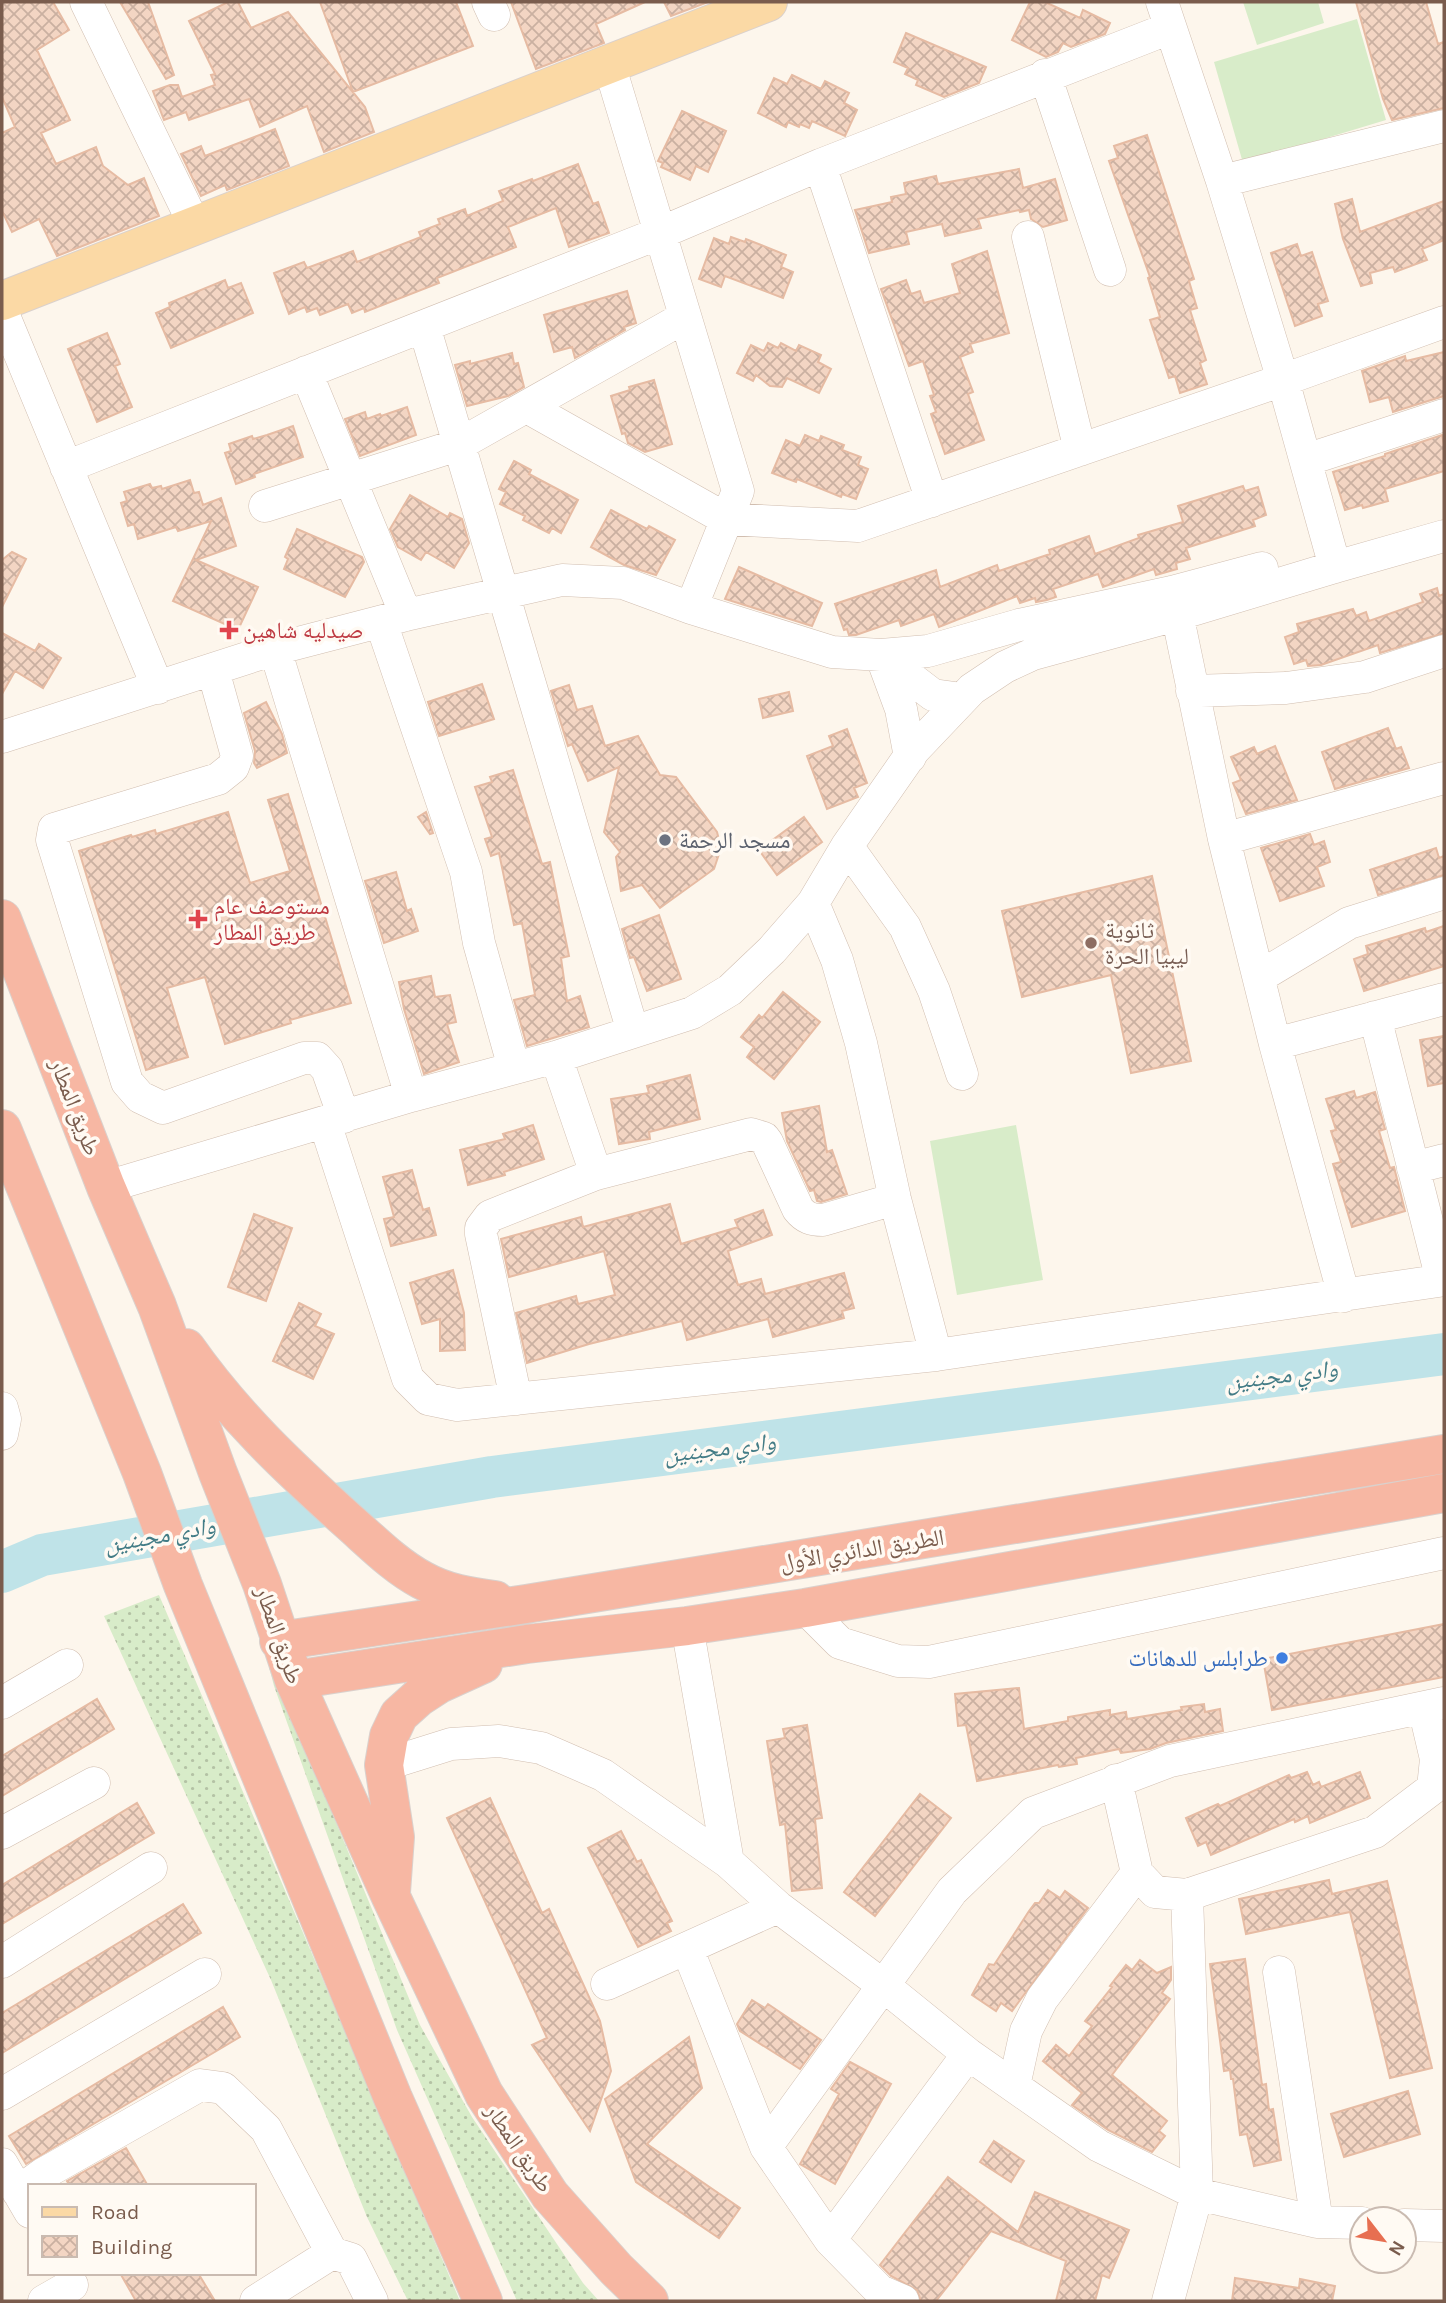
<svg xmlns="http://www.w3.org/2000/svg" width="1446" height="2303" viewBox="0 0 1446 2303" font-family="Karla,'Noto Naskh Arabic',sans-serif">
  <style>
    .grass { fill: url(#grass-dots) }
    .garden { fill: #d8ecc9 }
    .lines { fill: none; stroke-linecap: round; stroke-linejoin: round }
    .river { stroke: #bfe3e8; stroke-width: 42 }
    .building { fill: url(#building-cross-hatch); stroke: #e6bba3; stroke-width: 2 }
    .minor-casing { stroke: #d1beb0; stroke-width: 33 }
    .major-casing { stroke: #dad1cd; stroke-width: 40 }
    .highway-casing { stroke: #dad1cd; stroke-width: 40 }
    .minor { stroke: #fff; stroke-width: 32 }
    .major { stroke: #fbd9a5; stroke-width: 38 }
    .highway { stroke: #f7b7a3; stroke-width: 38 }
    .health-dot { fill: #e0444e; stroke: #fffaf3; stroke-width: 2.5 }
    .worship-dot { fill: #6b7280; stroke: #fffaf3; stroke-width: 2.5 }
    .education-dot { fill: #8d6e63; stroke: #fffaf3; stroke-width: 2.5 }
    .shop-dot { fill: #3f7fe0; stroke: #fffaf3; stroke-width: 2.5 }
    .labels { text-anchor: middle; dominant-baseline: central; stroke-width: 7; stroke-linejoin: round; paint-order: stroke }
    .health-label { font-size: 23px; fill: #be3a42; stroke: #fffaf3; text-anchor: start }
    .worship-label { font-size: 23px; fill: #5b616d; stroke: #fffaf3; text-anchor: start }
    .education-label { font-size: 23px; fill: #785e54; stroke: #fffaf3; text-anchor: start }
    .street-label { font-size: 23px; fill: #7a5c4d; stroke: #fffaf3 }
    .shop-label { font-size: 23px; fill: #366cbe; stroke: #fffaf3; text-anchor: end }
    .water-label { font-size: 24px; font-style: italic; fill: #437c86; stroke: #fffaf3 }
  </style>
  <defs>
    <pattern id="grass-dots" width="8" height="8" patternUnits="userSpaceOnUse" patternTransform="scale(1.75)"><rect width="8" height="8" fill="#d8ecc9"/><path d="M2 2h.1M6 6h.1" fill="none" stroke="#b4c2a5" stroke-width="1.8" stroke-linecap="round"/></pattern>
    <pattern id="building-cross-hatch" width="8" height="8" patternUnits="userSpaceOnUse" patternTransform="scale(1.75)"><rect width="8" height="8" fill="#f3d5c3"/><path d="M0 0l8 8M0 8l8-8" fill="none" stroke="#cab0a1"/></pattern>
  </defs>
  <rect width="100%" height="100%" fill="#fdf6ec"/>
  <path class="grass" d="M159 1595 460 2301H408L367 2217 271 1980 104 1616Z
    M265 1651 420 2025 472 2117 583 2283 599 2301H517L397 2030 274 1686Z"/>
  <path class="garden" d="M1243 2H1318L1324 23 1257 45Z
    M1357 19 1386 120 1243 163 1214 62Z
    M1016 1125 1043 1280 957 1295 930 1141Z"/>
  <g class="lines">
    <path class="river" d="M2 1572 42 1555 492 1477 1444 1354"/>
  </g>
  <path class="building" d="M2 2H53L69 30 37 50 70 120 41 133 56 164 96 147 103 166 128 185 144 178 159 216 57 256 39 219 12 232 2 211V133L15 127 2 97Z
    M120 2H148L174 75 166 79Z
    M228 2H238L251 28 288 12 365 107 374 132 324 152 307 106 260 127 249 99 189 120 186 112 164 120 153 91 170 85H178L182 97 215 85 211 75 215 74 189 21Z
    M320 2H456L473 46 353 92Z
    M511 2H645L596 24 604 43 536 69Z
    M664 2H708L671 16Z
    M1030 2H1045L1080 18 1083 10 1110 23 1105 34 1071 47 1063 43 1058 52 1046 57 1012 40Z
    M1356 2H1426L1438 44 1444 42V108L1392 120 1383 99Z
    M906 33 986 67 979 83 944 97 916 85 918 80 905 74 908 68 894 62Z
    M792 75 821 89 825 81 849 93 844 103 857 110 845 136 812 121 809 128 800 124 799 127 788 122 786 127 758 113 774 78 787 84Z
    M682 111 726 131 708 172 696 166 690 180 661 167 663 163 658 161Z
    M275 129 289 166 227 190 225 185 201 196 181 154 201 146 205 156Z
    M1147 135 1194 279 1189 281 1197 308 1190 310 1206 360 1200 363 1207 384 1180 393 1175 376 1169 378 1150 320 1160 317 1148 278 1150 277 1109 161 1118 158 1114 146Z
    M578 164 593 204 598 202 609 233 569 247 556 208 508 227 516 247 437 278 439 283 365 312 364 308 352 313 348 304 320 315 317 308 307 312 305 307 289 314 274 273 304 262 307 268 353 251 357 262 421 237 419 232 440 224 438 219 465 209 467 216 503 201 499 191 532 179 533 181Z
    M1019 169 1023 188 1055 179 1067 220 1043 227 1031 219 1029 210 1020 212 1019 210 978 219 981 228 945 236 942 224 906 232 909 244 869 253 855 210 892 202 891 197 906 194 904 183 936 176 938 184Z
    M1352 199 1360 232 1444 201V240L1422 249 1427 260 1395 272 1393 267 1370 273 1372 283 1361 286 1343 239 1335 204Z
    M731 237 745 242 746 239 786 255 781 267 793 272 783 298 725 276 721 287 699 279 714 238 729 244Z
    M1297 244 1301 256 1312 252 1328 301 1318 304 1322 316 1295 326 1271 253Z
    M987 251 1009 333 970 344 973 352 960 357 973 392 968 394 984 440 945 454 931 414 936 412 930 396 934 395 923 361 909 366 881 289 906 280 911 294 920 291 924 303 960 293 952 264Z
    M225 280 228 288 241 283 253 313 171 348 156 313 170 307 169 303Z
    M627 291 636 323 624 327 625 330 575 358 572 347 554 352 544 315Z
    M107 333 120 364 115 366 132 407 97 422 68 349Z
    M768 343 778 348 781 343 796 351 799 345 821 355 818 362 831 369 819 393 787 378 782 387 770 386 756 375 753 381 737 373 751 345 764 351Z
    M1444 352V396L1393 412 1389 397 1370 402 1362 371 1405 356 1406 361Z
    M512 353 514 364 518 363 524 387 508 396 467 406 455 365 470 361V364Z
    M654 380 672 444 645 452 628 443 625 433 622 434 611 396 630 390 629 387Z
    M407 407 416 435 360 456 345 419 365 412 367 419 380 414 381 416Z
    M293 426 303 457 254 474 255 477 236 484 225 453 231 451 229 444 252 436 253 439 267 435Z
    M805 435 819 441 821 436 844 445 842 450 861 457 858 465 868 469 856 499 842 494 841 497 797 479 796 482 772 473 786 440 800 446Z
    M1442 435 1444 444V471L1385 489 1388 501 1363 508 1362 505 1345 510 1333 472 1385 456V454Z
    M514 461 531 470 529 474 578 500 561 533 552 528 549 533 523 520 525 516 500 504 506 492 499 489Z
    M190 480 194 493 199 492 203 505 221 498 236 546 196 560 258 587 238 630 173 601 211 521 178 531 176 527 138 539 134 524 128 526 121 503 127 501 124 492 150 484 152 488 161 486 162 489Z
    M1243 486 1245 491 1258 487 1266 515 1253 520 1255 526 1186 548 1190 559 1176 563 1177 569 1156 575 1154 569 1103 587 1098 574 1053 589 1056 597 1047 600 1036 602 1035 598 1020 603 1017 596 939 627 934 614 901 626 899 620 856 635H849L847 629 844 630 835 604 936 570 940 587 997 565 999 571 1050 554 1049 550 1089 536 1095 554 1139 538 1138 535 1183 522 1178 506Z
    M410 495 448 517 450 513 462 519 469 543 454 568 426 552 421 560 398 547 390 529Z
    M611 510 647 529 649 526 675 540 656 575 624 565 591 547Z
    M297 529 362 557 364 562 345 597 284 569 288 559 285 557Z
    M12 552 26 559 2 607V560Z
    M739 567 822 603 812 626 725 599Z
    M1437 588 1439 596 1444 594V633L1380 653 1378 645 1321 665 1308 666 1306 660 1294 664 1285 637 1299 632 1297 624 1353 609 1356 616 1366 612 1369 621 1423 602 1420 594Z
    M2 633 35 651 39 644 61 658 43 688 15 671 2 694Z
    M482 684 494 719 439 736 428 702Z
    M569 685 577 710 592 706 605 746 638 736 660 775 676 777 717 832 721 848 714 869 660 908 642 885 621 891 616 857 620 852 604 832 619 767 588 781 572 744 568 746 551 691Z
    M789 692 793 711 763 718 759 699Z
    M266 702 282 734 287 753 257 768 254 763 255 751 244 713Z
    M1388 728 1396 749 1401 747 1409 768 1335 789 1322 752Z
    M847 729 867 783 854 788 858 797 827 809 807 756 833 746 829 736Z
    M1275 746 1297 800 1246 814 1233 783 1241 780 1231 757 1254 747 1257 754Z
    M513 770 542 864 550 862 569 956 561 958 567 1001 580 996 589 1027 527 1046 514 1000 535 995 522 923 514 925 499 853 491 856 485 839 492 837 475 787 492 782 490 777Z
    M288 794 351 1003 290 1020 291 1023 225 1044 205 977 167 988 188 1057 146 1070 79 851 131 835 132 837 155 830 156 834 228 812 250 883 290 871 268 800Z
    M426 812 433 833 430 834 418 817Z
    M804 817 822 842 777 875 759 850Z
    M1310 834 1314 845 1324 841 1330 862 1317 867 1324 886 1280 901 1261 848Z
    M1436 848 1439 858 1444 856V875L1378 895 1370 870Z
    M396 872 407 911 411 909 418 931 384 943 365 881Z
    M1152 876 1191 1061 1131 1073 1111 975 1022 997 1002 911Z
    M659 915 681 979 647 991 634 957 630 958 622 929Z
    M1444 926V966L1364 991 1354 959 1368 954 1366 946 1425 928 1426 932Z
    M431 976 435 997 450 995 456 1022 447 1024 459 1062 424 1074 404 1009 399 982Z
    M783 992 820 1022 774 1079 747 1057 754 1047 741 1037 759 1015 762 1018Z
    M1444 1036V1083L1428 1086 1420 1040Z
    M690 1075 700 1119 649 1132 650 1139 619 1144 611 1099 649 1093 647 1086Z
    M1354 1091 1356 1098 1375 1092 1385 1129 1379 1131 1390 1168 1394 1167 1405 1211 1352 1227 1333 1164 1341 1162 1331 1131 1336 1130 1326 1099Z
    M819 1106 827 1152 832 1150 847 1194 821 1202 817 1201 814 1190 810 1191 787 1141 782 1113Z
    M533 1125 544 1159 504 1172 505 1175 468 1185 460 1150 505 1139 503 1134Z
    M412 1170 423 1210 429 1208 436 1235 391 1246 384 1219 394 1217 383 1177Z
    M670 1204 681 1244 738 1227 735 1220 763 1210 772 1235 728 1251 738 1285 761 1279 765 1294 844 1273 854 1308 842 1311 844 1318 773 1337 768 1319 687 1340 682 1321 589 1344 527 1363 516 1313 576 1296 578 1304 615 1295 604 1251 509 1277 501 1239 581 1217 583 1227Z
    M254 1214 292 1228 266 1301 228 1287Z
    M453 1270 464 1313 465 1350 440 1351V1319L422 1324 410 1283Z
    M299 1303 321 1314 315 1326 334 1334 313 1379 273 1361Z
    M1444 1624V1677L1272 1710 1263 1659Z
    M1019 1688 1024 1729 1068 1721V1717L1110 1710V1715L1126 1712 1127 1719 1182 1710 1181 1707 1204 1704 1205 1712 1220 1709 1223 1731 1166 1743 1150 1749 1121 1753 1119 1749 1076 1758 1077 1764 1059 1767 1058 1765 977 1781 966 1725 958 1726 955 1694Z
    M97 1699 114 1729 2 1796V1756Z
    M807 1725 822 1818 815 1819 822 1888 792 1891 785 1824 780 1825 767 1741 785 1738 783 1729Z
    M1307 1772 1313 1785 1319 1782 1321 1787 1360 1772 1370 1798 1310 1823 1308 1816 1295 1822 1294 1819 1211 1855 1206 1842 1198 1846 1186 1818 1218 1804 1220 1806 1289 1775 1291 1778Z
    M920 1794 951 1818 875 1916 844 1892Z
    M490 1798 542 1913 549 1909 600 2021 611 2071 590 2131 532 2045 547 2038 447 1818Z
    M137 1803 154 1833 2 1924V1885Z
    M621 1831 637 1862 641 1860 672 1921 667 1923 671 1931 638 1947 588 1848Z
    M1329 1880 1332 1894 1387 1881 1432 2068 1390 2078 1350 1912 1246 1934 1239 1899Z
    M1048 1890 1060 1898 1065 1891 1088 1908 1012 2011 1001 2003 996 2011 972 1995 989 1964 994 1965 1029 1911 1035 1903H1039Z
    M183 1904 201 1933 2 2053V2013Z
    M1245 1959 1262 2085 1266 2084 1269 2110 1273 2109 1281 2160 1254 2166 1247 2134 1240 2135 1233 2079H1231L1230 2070 1224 2071 1210 1964Z
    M1140 1960 1157 1973 1171 1967V1980L1162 1993 1170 1999 1112 2075 1167 2121 1159 2131 1165 2136 1152 2152 1108 2130 1072 2105 1082 2093 1043 2061 1056 2045 1069 2056 1092 2026 1085 2021 1112 1987 1110 1986 1126 1965 1132 1970Z
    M752 2000 765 2008 768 2004 821 2040 800 2069 740 2031 737 2024Z
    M223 2007 240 2037 26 2164 9 2136Z
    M689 2037 702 2088 647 2144 740 2208 719 2238 636 2182 605 2099Z
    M850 2062 891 2084 835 2184 800 2164 839 2094 831 2089Z
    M1408 2091 1420 2134 1344 2157 1331 2114Z
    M994 2141 1024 2161 1011 2182 980 2162Z
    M126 2148 148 2186H70L67 2181Z
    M948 2177 1018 2232 1035 2192 1129 2230 1109 2278 1102 2275 1095 2301H1056L1066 2261 991 2231 936 2301H921L917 2290 891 2276 880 2265Z
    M120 2273H198L215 2301H136Z
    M1235 2278 1299 2288 1300 2279 1335 2286 1332 2301H1232Z"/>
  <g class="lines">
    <defs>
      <path id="minor" d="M86 2 195 226
        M488 2 494 15
        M1162 2 1222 181 1283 380 1335 567
        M609 64 738 491 691 608
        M1045 75 1110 270
        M820 165 932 501
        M1222 181 1444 126
        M1028 237 1080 450
        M2 311 158 688
        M424 326 633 1032
        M306 372 406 615
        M527 407 726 519 858 526 1283 380 1444 322
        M1306 460 1444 415
        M66 467 660 233 820 165 1170 28
        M265 506 458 445 685 317
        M1173 594 1224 839 1275 1044 1344 1296
        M381 622 466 872 479 943 514 1068
        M275 649 411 1096
        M881 655 901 709 910 757
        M882 656 933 695 962 699
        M213 670 237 756 233 767 218 779 54 829 52 840 127 1082 140 1097 163 1108 304 1058H317L327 1069 344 1117
        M1192 691 1286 688 1365 677 1444 651
        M2 737 275 649 406 615 562 580 623 583 691 608 832 652 881 655 928 651 1019 625 1172 592 1262 568
        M1224 839 1444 778
        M847 846 905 927 934 991 962 1074
        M813 903 837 960 861 1043 895 1199 936 1355
        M1259 977 1349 923 1444 893
        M1375 1017 1442 1280
        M1275 1044 1444 999
        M556 1057 596 1174
        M325 1123 408 1379 428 1399 457 1405 936 1355 1444 1280
        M1413 1168 1444 1160
        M106 1187 411 1096 556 1057 692 1013 730 990 772 950 813 903 847 846 914 750 972 689 1005 667 1033 654 1176 615 1335 567 1444 536
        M516 1399 481 1234V1228L490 1216 596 1174 751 1134 764 1138 767 1142 798 1209C805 1218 812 1220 823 1220L895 1199
        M2 1408 5 1419 2 1434
        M805 1608 840 1643 898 1661 929 1662 1444 1553
        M687 1626 728 1862
        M2 1703 67 1665
        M384 1765 451 1744 499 1741 541 1748 603 1775 728 1862 778 1907 884 1986 968 2054 1099 2146 1197 2194 1317 2222 1362 2223
        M1116 1780 1137 1873 1155 1892 1187 1895 1375 1832 1433 1788 1436 1759 1424 1708
        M2 1833 94 1783
        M687 1948 766 2147 830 2240
        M2 1962 151 1868
        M1279 1972 1317 2222
        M607 1984 778 1907
        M1014 2086 1026 2031 1042 1999 1137 1873
        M2 2094 205 1974
        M766 2147 952 1891 1033 1813 1170 1761 1444 1703
        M2 2164 30 2212
        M18 2192 43 2174 200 2085 223 2088 266 2129 332 2253
        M1404 2225 1444 2226
        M44 2301 72 2285
        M256 2301 332 2253 351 2259 372 2301
        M903 2301 880 2291 830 2240 968 2054
        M1168 2301 1197 2194 1187 1895"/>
      <path id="major" d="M2 301 768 2"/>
      <path id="highway" d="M2 919 106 1187 157 1306 218 1473 262 1584 294 1680 391 1897 484 2094 550 2195 616 2269 649 2301
        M2 1129 142 1473 183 1585 393 2098 483 2301
        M186 1348C233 1415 287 1466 347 1520 371 1541 394 1565 422 1580 445 1593 470 1597 495 1600
        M279 1641 526 1604 1444 1454
        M294 1680 527 1644 687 1626 805 1608 1444 1493
        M391 1892 395 1837 384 1765 389 1736 399 1715 419 1697 439 1684 483 1664"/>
    </defs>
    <use href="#minor" class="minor-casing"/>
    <use href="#major" class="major-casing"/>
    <use href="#highway" class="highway-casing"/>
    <use href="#minor" class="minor"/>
    <use href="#major" class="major"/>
    <use href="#highway" class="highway"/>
  </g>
  <g class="health-dot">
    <path d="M225.5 619.5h7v7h7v7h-7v7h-7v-7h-7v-7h7z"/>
    <path d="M194.5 908.5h7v7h7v7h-7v7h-7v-7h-7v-7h7z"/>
  </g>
  <circle class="worship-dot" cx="665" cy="840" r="7"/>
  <circle class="education-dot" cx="1091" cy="943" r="7"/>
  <circle class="shop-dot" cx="1282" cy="1658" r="7"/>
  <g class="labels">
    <g class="health-label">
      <text x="243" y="630">صيدليه شاهين</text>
      <text x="214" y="906">مستوصف عام<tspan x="214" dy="26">طريق المطار</tspan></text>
    </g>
    <g class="worship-label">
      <text x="679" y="840">مسجد الرحمة</text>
    </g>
    <g class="education-label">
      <text x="1105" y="930">ثانوية<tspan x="1105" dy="26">ليبيا الحرة</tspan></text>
    </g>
    <g class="street-label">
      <text transform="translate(75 1107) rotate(69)">طريق المطار</text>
      <text transform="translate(862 1550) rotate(-9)">الطريق الدائري الأول</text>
      <text transform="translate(279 1635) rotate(71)">طريق المطار</text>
      <text transform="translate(519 2148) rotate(56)">طريق المطار</text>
    </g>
    <g class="shop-label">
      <text x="1268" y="1658">طرابلس للدهانات</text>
    </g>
    <g class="water-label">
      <text transform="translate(1282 1375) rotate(-7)">وادي مجينين</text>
      <text transform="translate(720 1448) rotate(-7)">وادي مجينين</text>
      <text transform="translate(160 1535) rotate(-10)">وادي مجينين</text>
    </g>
  </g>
  <rect width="1446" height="2303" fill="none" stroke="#7a5c4d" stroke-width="7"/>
  <rect x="28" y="2184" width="228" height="91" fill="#fffaf3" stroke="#cabbb1" stroke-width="2"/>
  <rect x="42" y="2207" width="35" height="10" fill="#fbd9a5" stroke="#cabbb1" stroke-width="2"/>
  <text x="91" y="2219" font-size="21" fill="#7a5c4d">Road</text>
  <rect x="42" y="2236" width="35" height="21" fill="url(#building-cross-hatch)" stroke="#cabbb1" stroke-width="2"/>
  <text x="91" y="2254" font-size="21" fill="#7a5c4d">Building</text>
  <g transform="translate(1383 2240) rotate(121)"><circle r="33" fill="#fffaf3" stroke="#cabbb1" stroke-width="2"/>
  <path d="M0-5L12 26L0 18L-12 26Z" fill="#e76f51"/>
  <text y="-10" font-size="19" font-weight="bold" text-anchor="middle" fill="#7a5c4d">N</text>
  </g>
</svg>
